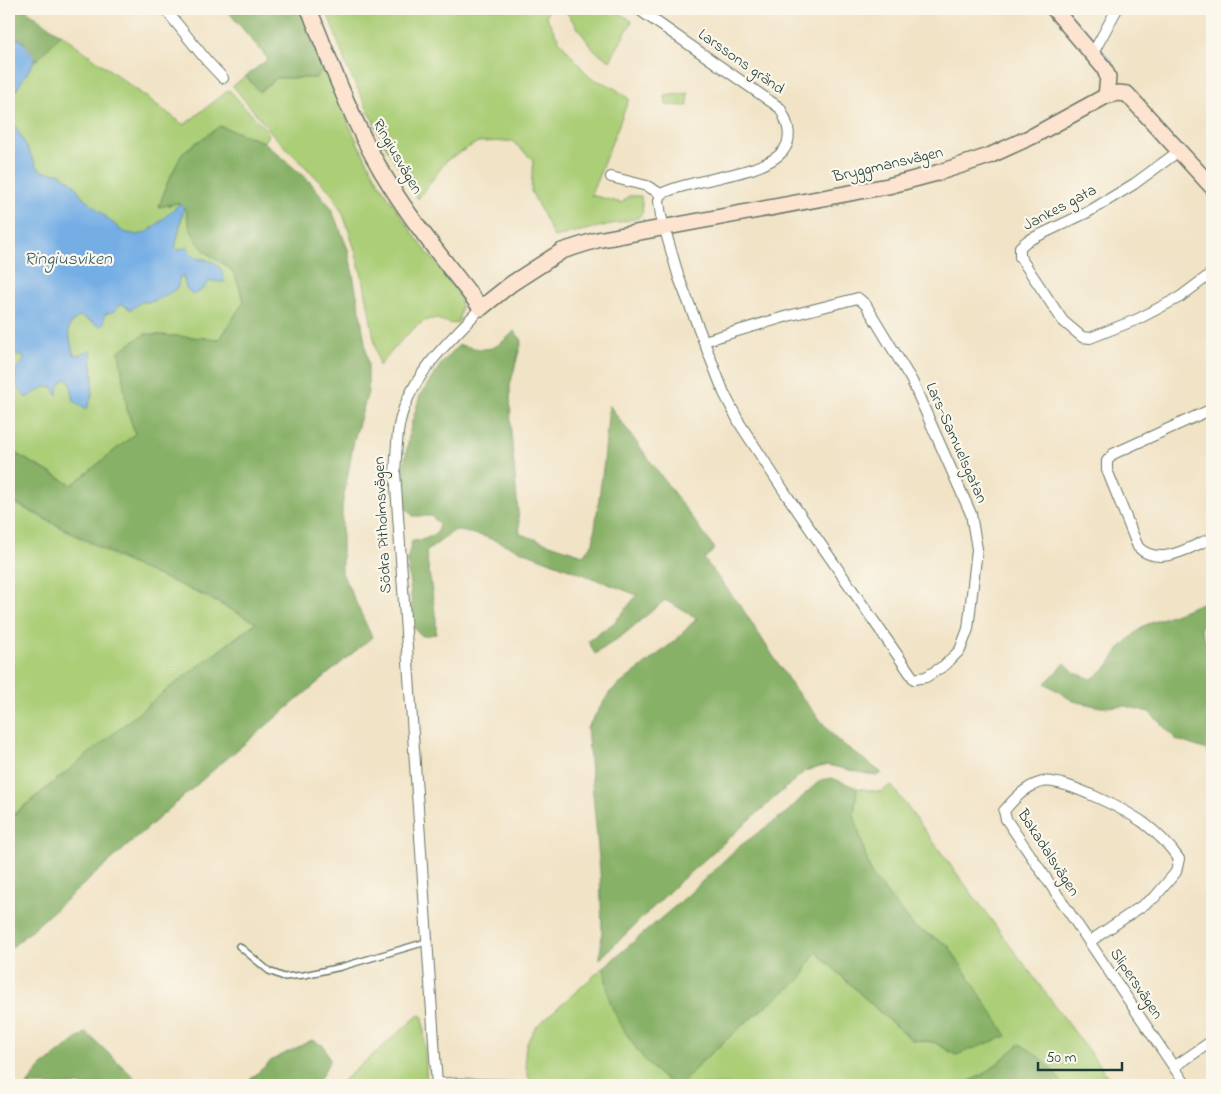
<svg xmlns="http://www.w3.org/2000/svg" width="1221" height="1094" viewBox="0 0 1221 1094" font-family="'Indie Flower',sans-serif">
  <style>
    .green { fill: #abce77; stroke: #658656 }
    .forest { fill: #88b168; stroke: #54774e }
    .water { fill: #75aee5; stroke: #4a768c }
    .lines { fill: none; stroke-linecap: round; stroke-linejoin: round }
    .stream { stroke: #75aee5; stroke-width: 3 }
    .lane-casing { stroke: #687767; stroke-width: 8 }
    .street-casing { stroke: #687767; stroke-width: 12 }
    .secondary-casing { stroke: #687767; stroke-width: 18 }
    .lane { stroke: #fff; stroke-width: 5 }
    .street { stroke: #fff; stroke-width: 10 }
    .secondary { stroke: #fde4d1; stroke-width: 15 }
    .labels { text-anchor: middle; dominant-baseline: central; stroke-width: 4.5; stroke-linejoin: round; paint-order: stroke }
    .street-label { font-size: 16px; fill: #1f3d34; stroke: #fbf7ec }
    .water-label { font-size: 18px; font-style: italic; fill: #395f69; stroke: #fbf7ec }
  </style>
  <rect width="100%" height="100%" fill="#fbf7ec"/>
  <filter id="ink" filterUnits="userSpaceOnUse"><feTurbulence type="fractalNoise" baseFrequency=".02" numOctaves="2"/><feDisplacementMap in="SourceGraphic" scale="10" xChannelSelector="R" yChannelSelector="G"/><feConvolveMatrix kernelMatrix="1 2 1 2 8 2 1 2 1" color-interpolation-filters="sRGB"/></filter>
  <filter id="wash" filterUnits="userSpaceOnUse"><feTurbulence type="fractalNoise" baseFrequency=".0096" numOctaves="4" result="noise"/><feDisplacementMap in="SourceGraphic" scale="20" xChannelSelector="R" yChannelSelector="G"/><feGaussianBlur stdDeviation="1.12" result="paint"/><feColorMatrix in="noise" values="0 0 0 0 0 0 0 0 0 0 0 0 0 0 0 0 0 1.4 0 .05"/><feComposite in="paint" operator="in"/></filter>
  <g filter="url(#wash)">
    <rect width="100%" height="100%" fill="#f1e3c6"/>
    <path class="green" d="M397 9H549L546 16 559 40 589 77 613 87 629 99 591 195 622 203 628 196H641L643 212 638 218 554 237 531 191 533 160 512 141 478 142 447 160 418 199 385 145 347 67 328 14Z
      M564 9H613L632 21 610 61 593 49Z
      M61 34 184 125 229 90 269 133 264 142 220 126 183 152 167 184 159 207 178 203 180 204 148 232 137 236 123 232 82 196 73 183 59 173 44 172 37 167 13 123 9 108 12 97 35 60Z
      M323 67 359 146 381 186 417 239 457 291 460 297 461 309 458 323C450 326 441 318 431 319 416 320 390 354 379 366L364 283 354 247 343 214 331 192 276 138 233 86 246 76 259 92 277 78H316Z
      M688 93V106L666 105 665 96Z
      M184 207 186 210C189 230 195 243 211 256 217 260 225 264 230 269 237 276 240 292 244 301L220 339 145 334 127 409 135 434 72 485 9 450V355L12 357 19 355 25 359 15 371V383L31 394 45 387H53L57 394 60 383 66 379 70 381 74 401 92 398 93 378 91 351 78 355 73 354 68 329 72 322 80 316 92 321 103 320 105 314C111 312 113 310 118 306 124 301 145 302 153 302L183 275 186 288 203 289 210 281 220 282 206 259 195 258 175 248Z
      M9 498 16 504 116 557 183 586 256 622 168 690 9 818Z
      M891 785 1114 1085H1062L1020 1044 986 1073 962 1085H681L699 1064 745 1023 802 978 810 961 816 952 885 1017 912 1040 934 1042 956 1055 948 945 914 927 871 874 854 815 857 788 881 792Z
      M604 967 611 1002 644 1058 658 1074 675 1085H556L530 1081C522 1058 523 1043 538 1025Z
      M419 1015 423 1017 427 1085H338Z"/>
    <path class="forest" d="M9 9H25L61 35 37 60 26 43 9 31Z
      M226 9H301L323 67 316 78H277L259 92 246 76 268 59Z
      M220 126 264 142 310 182 330 206 348 249 360 311 368 363V392L354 440 342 506V573L372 637 218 766 9 950V819L169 688 256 623 209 597 140 568 16 503 9 497V450L72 485 135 434 127 409 119 351 145 334 220 339 244 301C241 292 237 276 230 269 225 264 217 260 211 256 195 243 189 230 186 210L178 203 159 207 167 184 183 152Z
      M514 331 522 340 510 385 511 432 520 534 583 555 593 543 604 461 609 405 715 549 704 559 742 608 793 687 836 739 882 773 876 776 827 765 805 771 678 883 600 959 602 931 600 870 587 728 610 692 676 640 697 618 665 600 623 635 595 654 588 641 615 622 637 595 483 536 455 530 426 552 436 619V634L422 636 412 626 411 595 407 560 412 541 425 539 437 533 439 524 432 516H413L406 509 403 472 411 425 420 396 441 364 459 345C487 351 493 353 514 331Z
      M1212 599V621L1200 627 1212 657V760L1207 750 1177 740 1149 712 1125 706 1101 707 1073 701 1045 683 1065 663 1075 673 1092 679 1108 666 1120 648 1143 626Z
      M832 778 857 788 854 815 871 874 914 927 948 945 1007 1036 956 1055 934 1042 912 1040 885 1017 816 952 810 961 802 978 745 1023 699 1064 681 1085C655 1085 618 1025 610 1002 607 991 606 978 604 967L687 896 737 848 787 812 807 792 821 780Z
      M86 1032 142 1085H27L41 1067Z
      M312 1040 324 1046 330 1060 319 1081 313 1085H244L272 1060Z
      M1020 1044C1037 1054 1053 1068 1063 1085H962L986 1073Z"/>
    <path class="water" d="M9 32 24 43 35 60 12 97 9 108 14 123 37 167 44 172 59 173 73 183 82 196 123 232 137 235 148 232 180 204 184 207 175 248 179 250 187 247C195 267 211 253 221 270 223 273 223 278 225 282L210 281 203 289 193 295 186 288 183 275 179 278 178 287C164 297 158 302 141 302L131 310 122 304 118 306 115 311 105 314 104 324 100 326 80 316 72 322 68 329 73 354 78 355 91 350C92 371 96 390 87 409L74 401 70 381 66 379 60 383 57 395 53 387H45L26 398 15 383V370L25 359 19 355 10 358 9 357Z"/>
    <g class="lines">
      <path class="stream" d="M1072 18 1112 63"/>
    </g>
  </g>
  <g filter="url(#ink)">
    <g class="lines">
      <defs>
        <path id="lane" d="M239 946 269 971 284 977 304 975 341 967 426 942"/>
        <path id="street" d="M165 9 207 61 223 78
          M638 9 780 108C787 121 794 138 783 151 763 176 691 178 661 194L659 201 661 216 679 278 724 393 740 424 788 497 914 679 926 677 945 665 960 650 968 629 977 549 971 514 912 381 866 305 858 298 788 316 704 341
          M1093 53 1117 9
          M1179 151 1134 184 1088 212 1027 241 1020 247V257L1063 321 1082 337 1090 338 1138 319 1180 297 1212 273
          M611 177 647 186 661 194
          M1212 409 1113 454 1107 461V470L1138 547C1159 568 1190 547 1212 538
          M1089 942 1155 897 1176 872 1179 859C1170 846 1157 833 1144 823 1127 811 1062 777 1042 782 1026 786 1014 799 1004 811L1006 819 1186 1085
          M1174 1067 1212 1041
          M436 1083 522 1085
          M437 1085 395 472C397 451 396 428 404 408 418 369 453 337 481 308"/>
        <path id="secondary" d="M309 9C331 64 352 121 382 172 411 221 447 264 481 308L511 284 562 251 597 240 888 186 937 173 989 156 1033 136 1106 96 1118 93 1127 94 1212 187
          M1054 9 1104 68 1108 77 1106 96"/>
      </defs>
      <use href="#lane" class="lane-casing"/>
      <use href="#street" class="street-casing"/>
      <use href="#secondary" class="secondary-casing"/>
      <use href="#lane" class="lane"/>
      <use href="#street" class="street"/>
      <use href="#secondary" class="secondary"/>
    </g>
  </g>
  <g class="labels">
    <g class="street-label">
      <text transform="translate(741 62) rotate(35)">Larssons gränd</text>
      <text transform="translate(397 157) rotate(60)">Ringiusvägen</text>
      <text transform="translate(888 165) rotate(-13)">Bryggmansvägen</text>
      <text transform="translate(1060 208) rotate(-28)">Jankes gata</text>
      <text transform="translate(956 443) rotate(66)">Lars-Samuelsgatan</text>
      <text transform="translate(383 525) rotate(-93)">Södra Pitholmsvägen</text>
      <text transform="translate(1048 853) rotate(57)">Bakadalsvägen</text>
      <text transform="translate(1136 984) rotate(56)">Slipersvägen</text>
    </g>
    <g class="water-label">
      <text x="68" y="260">Ringiusviken</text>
    </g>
  </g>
  <rect width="1221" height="1094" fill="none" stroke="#fbf7ec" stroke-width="30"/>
  <path d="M1038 1062v8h84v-8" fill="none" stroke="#1f3d34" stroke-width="2.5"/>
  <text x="1046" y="1062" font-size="15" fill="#1f3d34" stroke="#fbf7ec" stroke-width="4" paint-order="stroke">50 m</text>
</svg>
